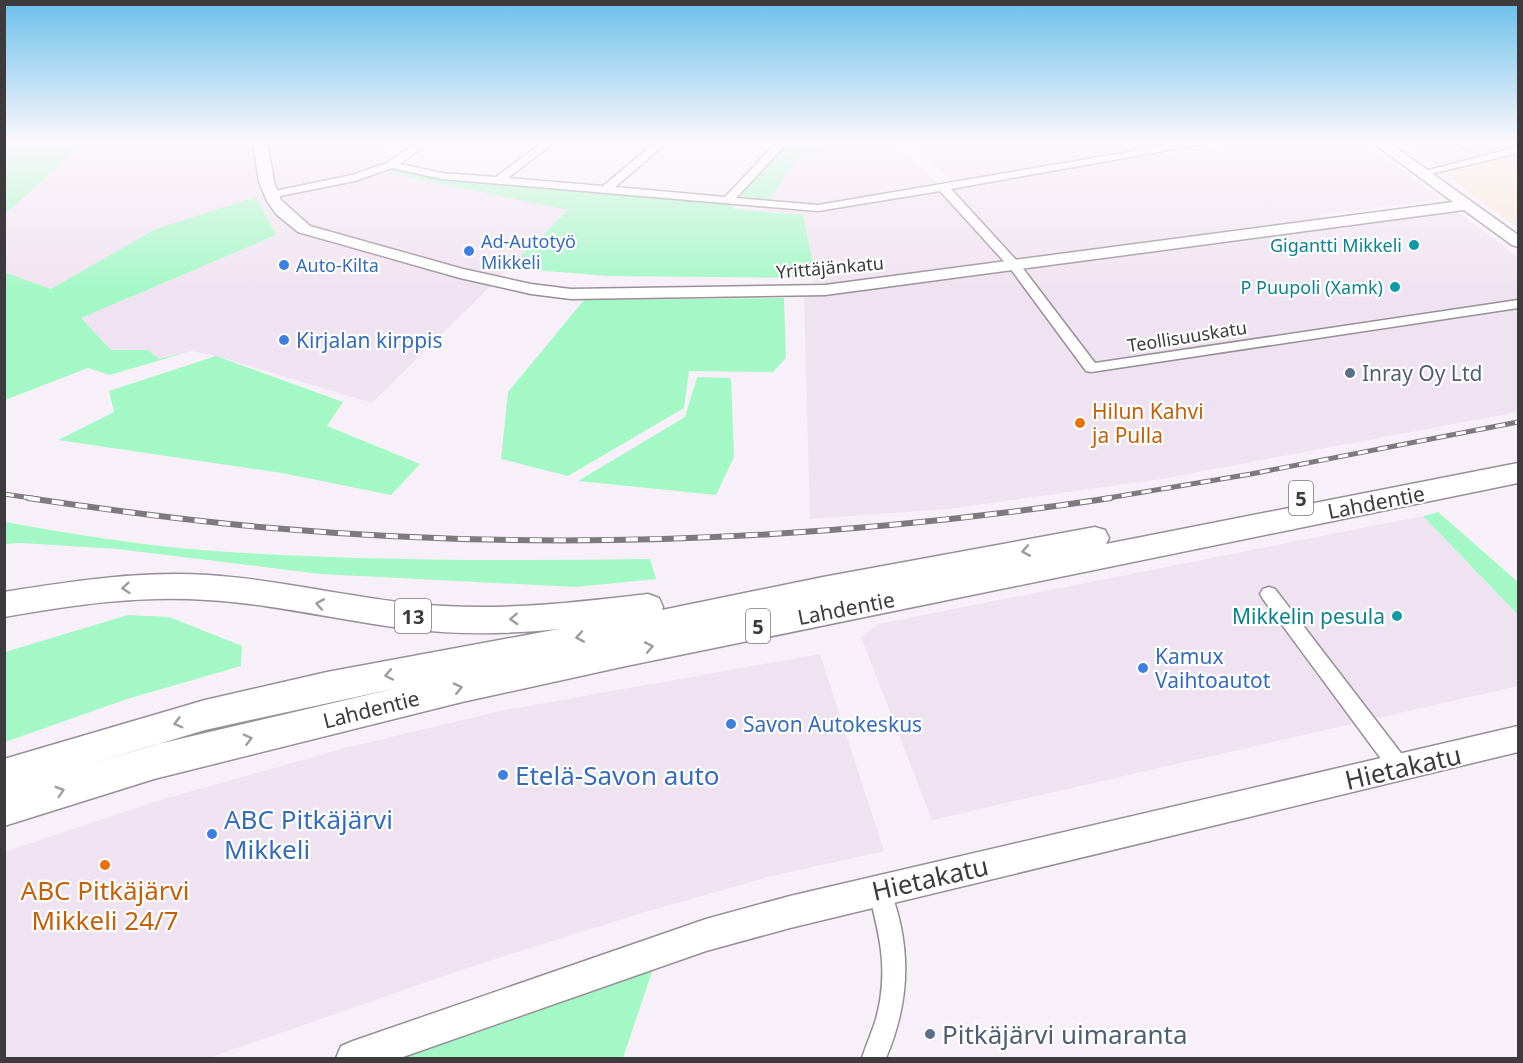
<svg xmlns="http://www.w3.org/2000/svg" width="1523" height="1063" viewBox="0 0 1523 1063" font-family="'Noto Sans',sans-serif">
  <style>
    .built { fill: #f0e3f1 }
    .education { fill: #f8e6d5 }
    .green { fill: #a4f8c6 }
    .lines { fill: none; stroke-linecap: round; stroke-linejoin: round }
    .street-casing { stroke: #978f97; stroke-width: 3 }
    .secondary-casing { stroke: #978f97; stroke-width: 3 }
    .highway-casing { stroke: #978f97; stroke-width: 3 }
    .street { fill: #fff; fill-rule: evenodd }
    .secondary { fill: #fff; fill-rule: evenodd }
    .highway { fill: #fff; fill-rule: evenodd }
    .rail-far1-casing { stroke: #7d797e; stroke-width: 5 }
    .rail-casing { stroke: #7d797e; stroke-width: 6 }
    .rail-far1 { stroke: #fff; stroke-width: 3; stroke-dasharray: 10; stroke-linecap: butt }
    .rail { stroke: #fff; stroke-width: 4; stroke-dasharray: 12; stroke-linecap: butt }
    .oneway { stroke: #9e9d9e }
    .culture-dot { fill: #0f9aa8; stroke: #fff; stroke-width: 2 }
    .shop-dot { fill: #3f7fe0; stroke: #fff; stroke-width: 2 }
    .service-dot { fill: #5c6f8a; stroke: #fff; stroke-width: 2 }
    .food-dot { fill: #e8710a; stroke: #fff; stroke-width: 2 }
    .labels { text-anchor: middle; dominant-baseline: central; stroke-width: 4.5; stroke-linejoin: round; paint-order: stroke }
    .far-shop-label { font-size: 18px; fill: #366cbe; stroke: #fff; text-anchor: start }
    .far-culture-label { font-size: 18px; fill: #0d838f; stroke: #fff; text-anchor: end }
    .far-street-label { font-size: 18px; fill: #3e3b3e; stroke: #fff }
    .shield { fill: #fff; stroke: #787678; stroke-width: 1.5 }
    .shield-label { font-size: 20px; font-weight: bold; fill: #3e3b3e }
    .shop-label { font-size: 21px; fill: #366cbe; stroke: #fff; text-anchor: start }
    .service-label { font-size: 21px; fill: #4e5e75; stroke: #fff; text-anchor: start }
    .food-label { font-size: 21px; fill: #c56008; stroke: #fff; text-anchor: start }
    .street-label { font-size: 21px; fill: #3e3b3e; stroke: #fff }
    .culture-label { font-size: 21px; fill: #0d838f; stroke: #fff; text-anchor: end }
    .near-street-label { font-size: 26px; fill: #3e3b3e; stroke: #fff }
    .near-shop-label { font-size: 26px; fill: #366cbe; stroke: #fff; text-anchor: start }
    .near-food-label { font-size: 26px; fill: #c56008; stroke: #fff }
    .near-service-label { font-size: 26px; fill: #4e5e75; stroke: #fff; text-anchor: start }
  </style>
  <rect width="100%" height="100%" fill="#f8f0f9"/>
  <path class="built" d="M86 141H390L388 173 568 210 372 403 216 356 191 351 159 359 147 350H111L81 318 276 235 256 197 155 229 51 289 6 273 4 214Z
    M881 141H892L944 188 1246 141H1362L1442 200 1318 215 1331 226 1455 210 1518 257V412L1161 479 949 509 810 519 804 298 816 278 803 215 761 211 800 155Z
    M907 141H1187L952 181Z
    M1401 141H1518V228L1477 198 1439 167Z
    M1423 516 1518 615V686L932 820 861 637 878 624Z
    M820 654 884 851 768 877 645 912 467 968 209 1058H5V852L153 802 345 748 500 711Z"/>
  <path class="education" d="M1518 147V228L1477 198 1439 167Z"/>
  <path class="green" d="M5 141H86L5 214Z
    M791 141H881L800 155 768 201 739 197Z
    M388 169 459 181 728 203 735 209 803 215 816 278 608 276 509 268 568 210 388 173Z
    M256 197 276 235 81 318 111 350H148L159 359 191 351 110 375 88 368 5 400V238L6 273 51 289 155 229Z
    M784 298 786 358 773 372 689 371 684 408 568 476 501 459 508 392 584 300Z
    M216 356 343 402 327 426 420 464 391 495 282 473 58 440 114 412 109 391Z
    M697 377 731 378 734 457 716 495 578 481 685 417Z
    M1438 512 1518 582V615L1423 516Z
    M5 522C84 536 164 549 244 553 379 561 515 561 650 559L656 579 575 587 321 574 117 549 21 543 5 544Z
    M128 615 169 617 242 646 241 666 127 699 5 742V652Z
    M654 966 623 1058H397Z"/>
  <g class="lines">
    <defs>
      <path id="street" d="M419 141H431L400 164 442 173 496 177 544 141H556L508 178 603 186 657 141H669L615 187 725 197 778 141H789L736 198 818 205 1194 141H1219L951 189 1018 262 1095 363 1518 300V308L1091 372 1086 371 1010 268 940 191 818 211 442 179 392 168 355 181 270 198 265 195 270 192 352 175 387 163Z
        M1450 141H1490L1467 148Z
        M1518 147V153L1422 176 1417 173Z
        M1269 587 1275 589 1407 761 1410 768 1407 775 1400 778 1393 775 1263 599 1260 594 1263 589Z
        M879 879 887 882C912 942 911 999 886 1058H862C866 1045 872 1032 876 1019 889 971 880 936 868 890L871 882Z"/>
      <path id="secondary" d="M253 141H267L274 182 281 200 310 226 463 269 531 284 571 289 825 285 1453 202 1371 141H1387L1518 235V247L1512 245 1464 210 825 295 571 299 531 294 460 278 298 232 276 214 267 201 259 182Z
        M1518 726V752L790 928 706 951 400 1058H336L341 1046 353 1041 706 919 790 896Z"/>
      <path id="highway" d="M1518 463V483L626 666 462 702 154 779 4 826V759L205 700 327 672 559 629C509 634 459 635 409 629 342 621 275 604 207 600 139 595 72 605 4 617V592C72 581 139 571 208 575 287 580 364 602 443 606 512 610 580 602 648 594L659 598 663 607 662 610 823 577 1095 527 1105 530 1109 538 1106 544ZM397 688 154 745 88 765 205 730Z"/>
    </defs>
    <use href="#street" class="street-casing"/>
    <use href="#secondary" class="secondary-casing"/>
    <use href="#highway" class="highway-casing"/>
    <use href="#street" class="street"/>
    <use href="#secondary" class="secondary"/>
    <use href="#highway" class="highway"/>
    <defs>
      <path id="rail-far1" d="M4 494 38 499
        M1102 499 1251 474 1518 422"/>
      <path id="rail" d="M28 498C109 510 190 521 272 528 550 552 835 540 1111 498"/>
    </defs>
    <use href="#rail-far1" class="rail-far1-casing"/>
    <use href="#rail" class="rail-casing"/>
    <use href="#rail-far1" class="rail-far1"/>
    <use href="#rail" class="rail"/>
  </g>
  <defs><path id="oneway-chevron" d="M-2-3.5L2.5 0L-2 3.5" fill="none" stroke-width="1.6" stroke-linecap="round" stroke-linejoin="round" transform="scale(1.5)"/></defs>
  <g class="oneway">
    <use href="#oneway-chevron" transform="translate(1026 551) rotate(170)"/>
    <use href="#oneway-chevron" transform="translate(126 588) rotate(175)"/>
    <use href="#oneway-chevron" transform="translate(320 604) rotate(-170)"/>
    <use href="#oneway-chevron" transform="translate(514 619) rotate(177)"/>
    <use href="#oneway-chevron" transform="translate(580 637) rotate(170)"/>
    <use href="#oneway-chevron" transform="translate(649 647) rotate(-11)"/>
    <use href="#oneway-chevron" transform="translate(389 675) rotate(169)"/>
    <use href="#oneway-chevron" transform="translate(458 688) rotate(-13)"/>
    <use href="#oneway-chevron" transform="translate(178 723) rotate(165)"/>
    <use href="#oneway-chevron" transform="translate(248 739) rotate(-14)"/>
    <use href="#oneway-chevron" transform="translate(60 791) rotate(-17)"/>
  </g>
  <linearGradient id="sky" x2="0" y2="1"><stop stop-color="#6bbfeb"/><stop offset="0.49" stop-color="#fcf8fc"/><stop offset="1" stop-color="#fcf8fc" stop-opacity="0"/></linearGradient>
  <rect width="1523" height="290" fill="url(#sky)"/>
  <g class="culture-dot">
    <circle cx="1414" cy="245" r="6"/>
    <circle cx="1395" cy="287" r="6"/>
    <circle cx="1397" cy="616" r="6"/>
  </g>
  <g class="shop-dot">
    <circle cx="469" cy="251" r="6"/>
    <circle cx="284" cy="265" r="6"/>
    <circle cx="284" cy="340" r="6"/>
    <circle cx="1143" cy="668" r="6"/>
    <circle cx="731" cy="724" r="6"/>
    <circle cx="503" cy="775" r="6"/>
    <circle cx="212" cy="834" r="6"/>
  </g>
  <g class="service-dot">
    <circle cx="1350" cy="373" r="6"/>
    <circle cx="930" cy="1034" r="6"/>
  </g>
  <g class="food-dot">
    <circle cx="1080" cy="423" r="6"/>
    <circle cx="105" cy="865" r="6"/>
  </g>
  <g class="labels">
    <g class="far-shop-label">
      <text x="481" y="241">Ad-Autotyö<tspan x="481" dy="21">Mikkeli</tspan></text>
      <text x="296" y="265">Auto-Kilta</text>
    </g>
    <g class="far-culture-label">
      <text x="1402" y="245">Gigantti Mikkeli</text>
      <text x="1383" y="287">P Puupoli (Xamk)</text>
    </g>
    <g class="far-street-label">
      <text transform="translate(830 267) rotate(-5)">Yrittäjänkatu</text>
      <text transform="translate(1187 336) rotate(-9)">Teollisuuskatu</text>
    </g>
    <g class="shield">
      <rect x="1289" y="481" width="24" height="34" rx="4.5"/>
      <rect x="395" y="599" width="36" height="34" rx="4.5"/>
      <rect x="746" y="609" width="24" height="34" rx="4.5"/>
    </g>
    <g class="shield-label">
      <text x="1301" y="498">5</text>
      <text x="413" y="616">13</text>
      <text x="758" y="626">5</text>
    </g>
    <g class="shop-label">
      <text x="296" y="340">Kirjalan kirppis</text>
      <text x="1155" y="656">Kamux<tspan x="1155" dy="24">Vaihtoautot</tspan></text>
      <text x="743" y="724">Savon Autokeskus</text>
    </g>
    <g class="service-label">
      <text x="1362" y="373">Inray Oy Ltd</text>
    </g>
    <g class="food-label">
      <text x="1092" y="411">Hilun Kahvi<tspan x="1092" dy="24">ja Pulla</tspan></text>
    </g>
    <g class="street-label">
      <text transform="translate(1376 502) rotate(-11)">Lahdentie</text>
      <text transform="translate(846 608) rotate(-11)">Lahdentie</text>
      <text transform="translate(371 709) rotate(-14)">Lahdentie</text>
    </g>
    <g class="culture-label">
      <text x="1385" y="616">Mikkelin pesula</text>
    </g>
    <g class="near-street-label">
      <text transform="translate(1403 767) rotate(-13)">Hietakatu</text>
      <text transform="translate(930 878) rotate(-13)">Hietakatu</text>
    </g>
    <g class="near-shop-label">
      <text x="515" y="775">Etelä-Savon auto</text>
      <text x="224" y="819">ABC Pitkäjärvi<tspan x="224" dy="30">Mikkeli</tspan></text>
    </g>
    <g class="near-food-label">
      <text x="105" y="890">ABC Pitkäjärvi<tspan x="105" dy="30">Mikkeli 24/7</tspan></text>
    </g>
    <g class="near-service-label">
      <text x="942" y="1034">Pitkäjärvi uimaranta</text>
    </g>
  </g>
  <rect width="1523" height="1063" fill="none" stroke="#3e3b3e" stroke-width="12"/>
</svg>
